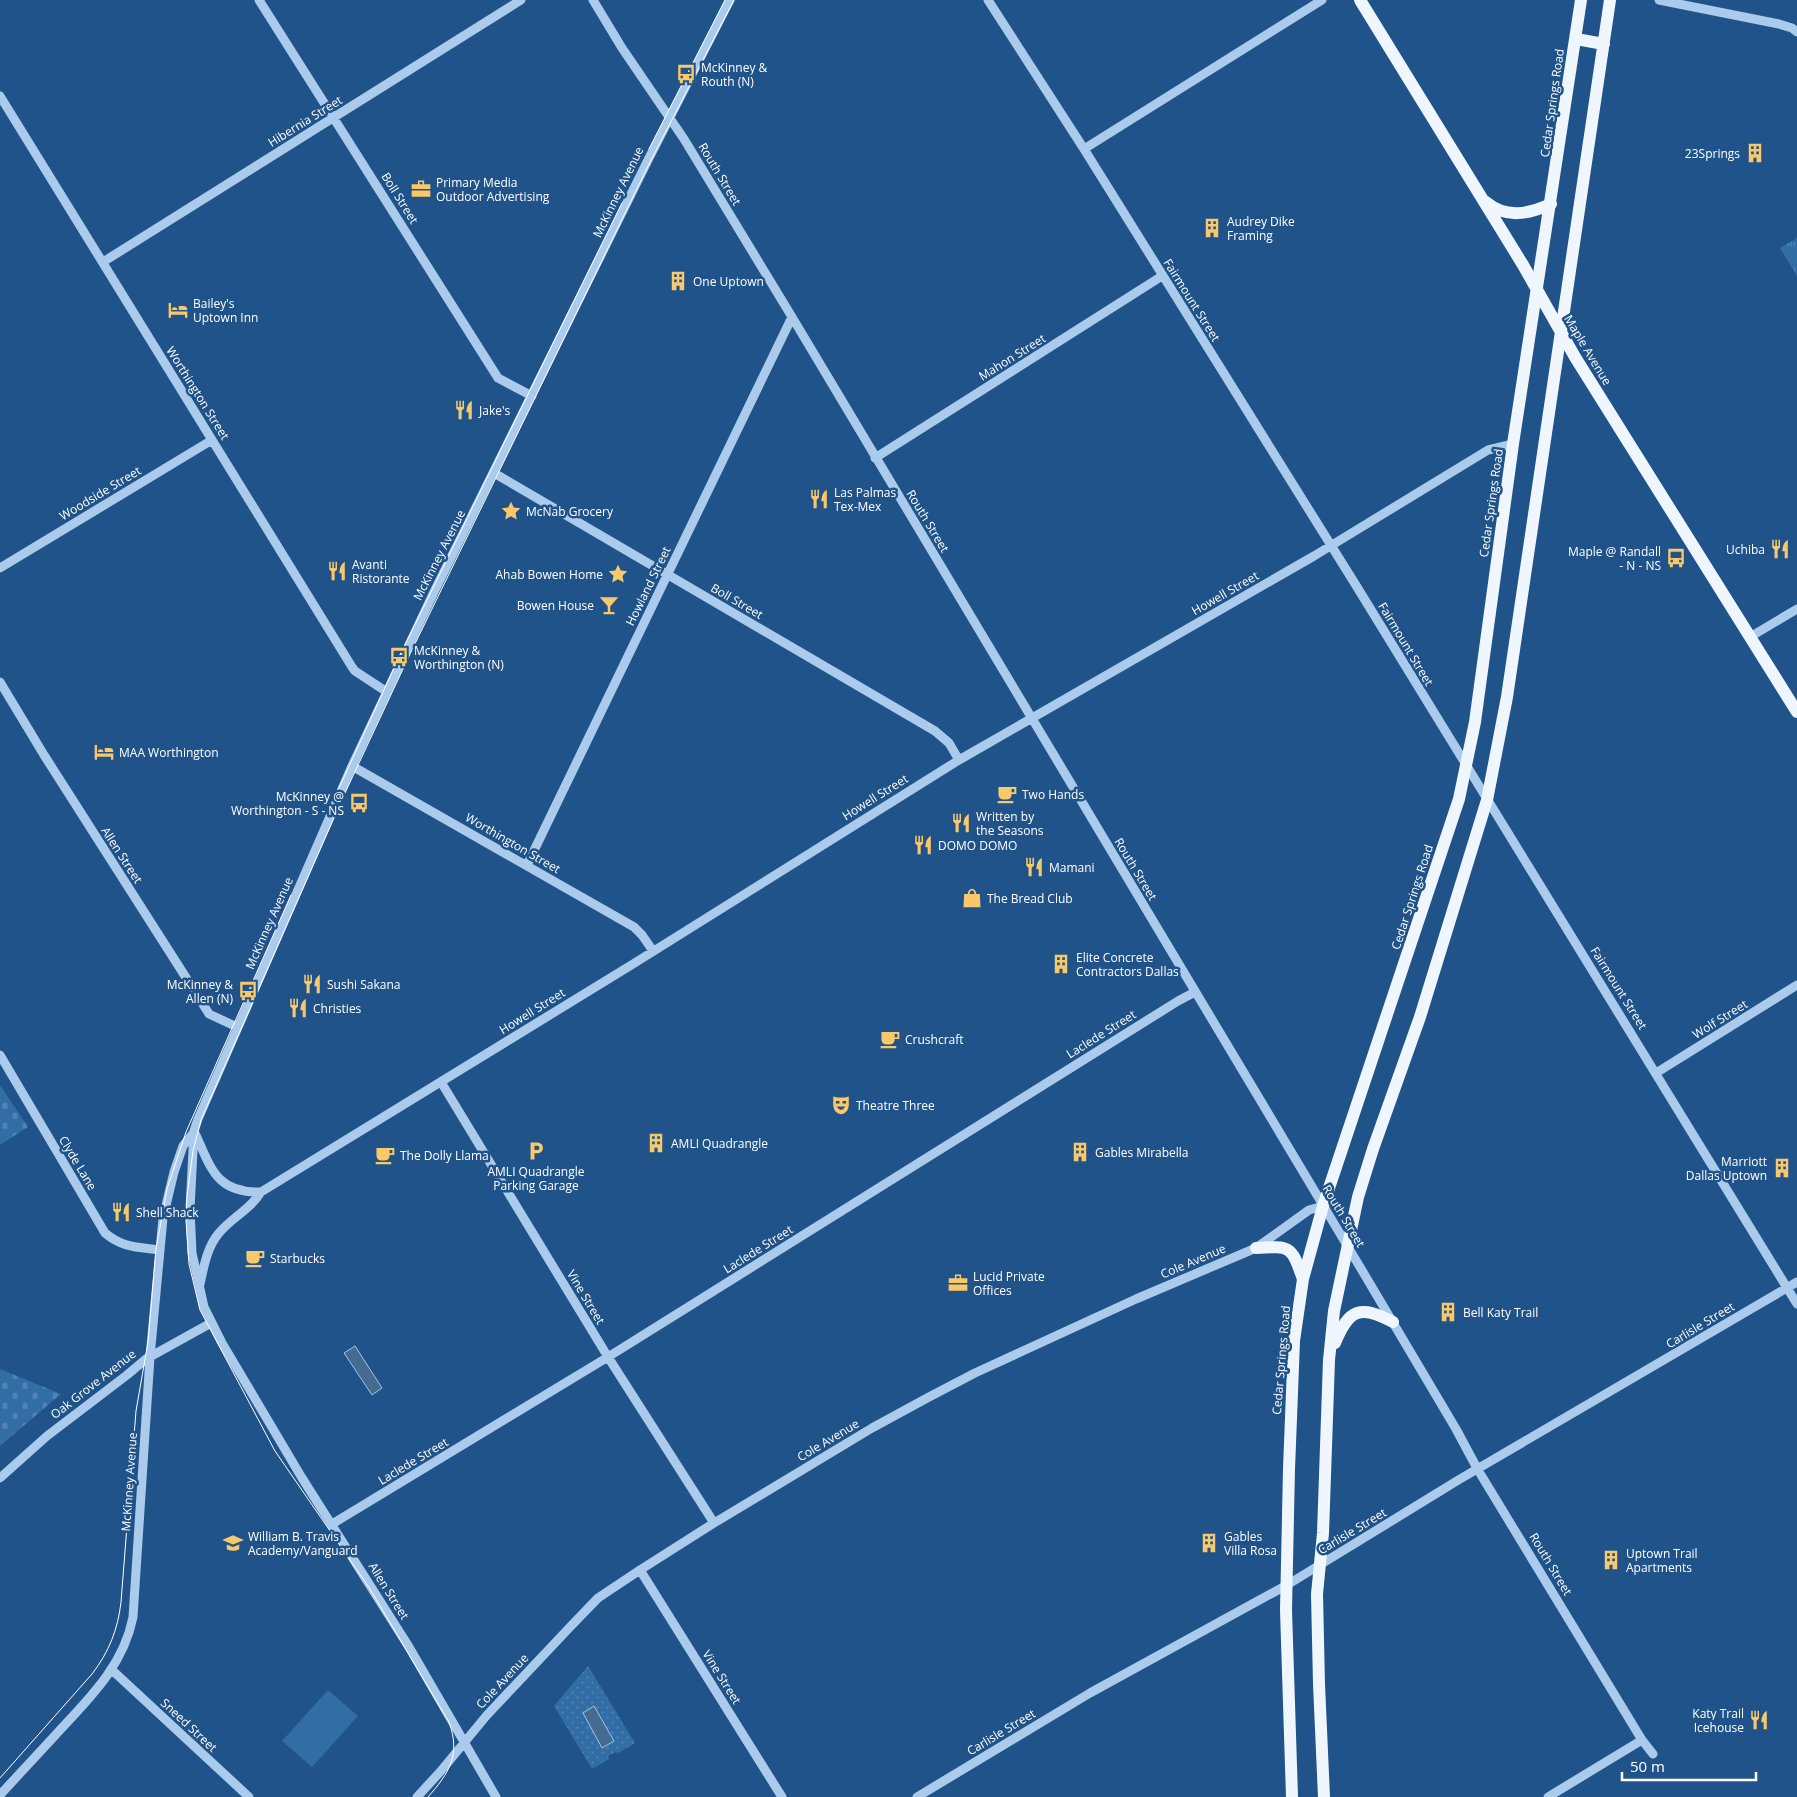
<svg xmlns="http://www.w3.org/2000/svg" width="1797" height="1797" viewBox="0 0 1797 1797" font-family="'Open Sans',sans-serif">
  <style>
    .grass { fill: url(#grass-tufts) }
    .cemetery { fill: url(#cemetery-stones) }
    .park { fill: url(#park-dots) }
    .pitch { fill: #336da6 }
    .water { fill: #466b91; stroke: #9ec6ec }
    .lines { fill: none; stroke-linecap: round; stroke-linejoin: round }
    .minor { stroke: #aacbeb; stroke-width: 9 }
    .major { stroke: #eff6fe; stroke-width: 12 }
    .tram { stroke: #fff; stroke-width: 1 }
    .labels { text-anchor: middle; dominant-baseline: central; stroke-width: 5; stroke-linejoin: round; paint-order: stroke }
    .poi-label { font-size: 12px; fill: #fff; stroke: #205389; text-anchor: start }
    .street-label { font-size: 12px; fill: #fff; stroke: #205389 }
  </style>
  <defs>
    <pattern id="grass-tufts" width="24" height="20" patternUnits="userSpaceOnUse" patternTransform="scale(1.25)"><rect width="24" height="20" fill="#336da6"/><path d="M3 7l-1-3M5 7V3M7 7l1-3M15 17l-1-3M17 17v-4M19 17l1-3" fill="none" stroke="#5283b3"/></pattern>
    <pattern id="cemetery-stones" width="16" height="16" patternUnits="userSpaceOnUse" patternTransform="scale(1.25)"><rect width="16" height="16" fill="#336da6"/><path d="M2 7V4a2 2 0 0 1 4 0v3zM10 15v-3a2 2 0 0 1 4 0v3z" fill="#5283b3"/></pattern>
    <pattern id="park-dots" width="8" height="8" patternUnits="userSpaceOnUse" patternTransform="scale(1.25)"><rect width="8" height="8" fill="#336da6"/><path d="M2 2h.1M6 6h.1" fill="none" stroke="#5283b3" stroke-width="1.8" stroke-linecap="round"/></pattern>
  </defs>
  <rect width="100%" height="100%" fill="#205389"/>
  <path class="grass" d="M1797 238V276L1780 248Z"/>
  <path class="cemetery" d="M0 1085 28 1127 0 1145Z
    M0 1369 61 1394 0 1446Z"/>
  <path class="park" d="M588 1666 635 1743 618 1753 616 1752 608 1756 609 1759 592 1769 554 1706Z"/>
  <path class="pitch" d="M328 1690 358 1716 312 1767 282 1741Z"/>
  <path class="water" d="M355 1346 382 1388 372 1395 344 1353Z
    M594 1706 614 1741 602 1748 583 1713Z"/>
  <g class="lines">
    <path class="minor" d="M259 0 498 378 532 396
      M593 0 622 48 684 139 792 317 1360 1267 1456 1429 1478 1470 1642 1740 1653 1754
      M988 0 1084 149 1357 587 1797 1304
      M1659 0 1779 24 1792 28 1797 32
      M0 96 352 667 355 671 387 692
      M1084 149 1322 0
      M103 262 521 0
      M875 458 1162 276
      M494 473 935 731 949 743 959 760
      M0 568 212 440
      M1750 637 1797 609
      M0 682 44 755 206 1009 209 1014 237 1027
      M352 766 634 927 642 935 653 951
      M527 865 792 317
      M0 1055 105 1233C123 1248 137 1247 160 1250
      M1656 1073 1797 985
      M441 1082 608 1357 714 1523
      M195 1133C211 1168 216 1193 261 1192
      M200 1284C204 1266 207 1247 219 1233 232 1217 250 1210 261 1192L633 964 959 760 1314 556 1488 450 1513 444
      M0 1478 47 1436 127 1375 146 1359 211 1323
      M332 1524 608 1357 1178 1001 1195 992
      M640 1570 782 1797
      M112 1670 249 1797
      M0 1795C20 1773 40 1752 60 1730 91 1697 124 1664 133 1617L150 1357 163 1218 174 1172 183 1146 194 1132
      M417 1797 440 1772 487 1715 570 1627 598 1598 640 1570 714 1523 872 1428 929 1397 975 1373 1136 1299 1256 1248 1309 1210 1323 1206
      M496 1797 409 1647 302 1478 222 1343 204 1307 192 1253 190 1209 194 1131 198 1119 352 766 434 592 648 160 730 0
      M917 1797 1090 1693 1287 1585 1460 1479 1797 1282
      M1548 1797 1642 1740"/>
    <path class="major" d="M1360 0 1523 265 1575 357 1797 712
      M1576 39 1604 44
      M1486 202C1506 219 1529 214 1551 204
      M1256 1248C1292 1246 1291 1246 1303 1279
      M1335 1343C1349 1308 1361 1305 1393 1322
      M1292 1797 1286 1610 1289 1469 1294 1341 1303 1279 1323 1206 1459 799 1475 722 1513 444 1581 0
      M1324 1797 1319 1684 1317 1594 1323 1533 1329 1360 1334 1311 1358 1197 1373 1149 1420 1017 1487 800 1507 697 1610 0"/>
    <path class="tram" d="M649 149 725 0
      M334 799 399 657 622 203
      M0 1778 92 1674C109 1652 118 1629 121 1602L136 1411 148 1342 156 1249 167 1189 186 1132 291 895
      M428 1797C449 1773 461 1755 449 1722L370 1589 275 1451 200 1310 189 1264 186 1221 187 1196 193 1151 201 1120 207 1106 345 793 410 654 650 162 734 0"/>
  </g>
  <defs>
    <symbol id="bus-bare" viewBox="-9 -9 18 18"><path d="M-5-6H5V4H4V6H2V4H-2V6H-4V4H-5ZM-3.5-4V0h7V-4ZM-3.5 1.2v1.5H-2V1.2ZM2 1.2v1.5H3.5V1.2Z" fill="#f8c86b" stroke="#205389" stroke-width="2.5" paint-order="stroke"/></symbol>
    <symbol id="building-bare" viewBox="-9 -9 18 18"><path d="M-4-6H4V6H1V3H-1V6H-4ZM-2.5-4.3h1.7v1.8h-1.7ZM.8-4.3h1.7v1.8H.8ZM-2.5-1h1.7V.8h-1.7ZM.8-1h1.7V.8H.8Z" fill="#f8c86b" stroke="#205389" stroke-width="2.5" paint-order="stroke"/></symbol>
    <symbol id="office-bare" viewBox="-9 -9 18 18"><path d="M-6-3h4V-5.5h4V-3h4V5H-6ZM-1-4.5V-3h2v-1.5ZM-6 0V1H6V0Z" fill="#f8c86b" stroke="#205389" stroke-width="2.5" paint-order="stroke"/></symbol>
    <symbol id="hotel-bare" viewBox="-9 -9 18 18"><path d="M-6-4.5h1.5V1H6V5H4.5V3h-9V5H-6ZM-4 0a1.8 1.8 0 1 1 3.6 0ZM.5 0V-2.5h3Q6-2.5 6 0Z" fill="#f8c86b" stroke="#205389" stroke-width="2.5" paint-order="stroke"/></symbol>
    <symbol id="restaurant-bare" viewBox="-9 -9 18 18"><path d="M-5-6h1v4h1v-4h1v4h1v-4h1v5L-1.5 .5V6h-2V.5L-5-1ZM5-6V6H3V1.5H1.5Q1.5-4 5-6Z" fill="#f8c86b" stroke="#205389" stroke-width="2.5" paint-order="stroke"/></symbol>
    <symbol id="sight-bare" viewBox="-9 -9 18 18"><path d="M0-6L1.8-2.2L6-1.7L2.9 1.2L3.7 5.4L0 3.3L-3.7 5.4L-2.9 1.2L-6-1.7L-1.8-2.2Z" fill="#f8c86b" stroke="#205389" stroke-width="2.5" paint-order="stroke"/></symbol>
    <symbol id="bar-bare" viewBox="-9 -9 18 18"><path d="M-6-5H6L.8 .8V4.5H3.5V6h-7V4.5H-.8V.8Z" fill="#f8c86b" stroke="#205389" stroke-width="2.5" paint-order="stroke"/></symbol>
    <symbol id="cafe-bare" viewBox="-9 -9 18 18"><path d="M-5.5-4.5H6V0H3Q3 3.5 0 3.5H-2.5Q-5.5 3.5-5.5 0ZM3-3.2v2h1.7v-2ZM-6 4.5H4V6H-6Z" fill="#f8c86b" stroke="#205389" stroke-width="2.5" paint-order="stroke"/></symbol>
    <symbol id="shop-bare" viewBox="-9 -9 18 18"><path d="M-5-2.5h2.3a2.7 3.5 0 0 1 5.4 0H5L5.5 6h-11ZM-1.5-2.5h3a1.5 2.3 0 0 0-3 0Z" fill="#f8c86b" stroke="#205389" stroke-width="2.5" paint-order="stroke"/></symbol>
    <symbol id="theatre-bare" viewBox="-9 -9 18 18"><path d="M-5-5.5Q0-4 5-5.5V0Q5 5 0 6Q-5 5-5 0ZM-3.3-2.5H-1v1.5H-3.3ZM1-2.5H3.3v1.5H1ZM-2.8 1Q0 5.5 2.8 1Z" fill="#f8c86b" stroke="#205389" stroke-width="2.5" paint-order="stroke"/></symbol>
    <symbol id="parking-bare" viewBox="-9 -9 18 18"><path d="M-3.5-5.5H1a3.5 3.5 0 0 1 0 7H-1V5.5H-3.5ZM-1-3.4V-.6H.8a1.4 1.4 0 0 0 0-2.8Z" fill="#f8c86b" stroke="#205389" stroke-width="2.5" paint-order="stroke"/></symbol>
    <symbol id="school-bare" viewBox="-9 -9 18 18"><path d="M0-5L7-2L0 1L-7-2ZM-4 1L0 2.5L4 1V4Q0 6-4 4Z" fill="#f8c86b" stroke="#205389" stroke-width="2.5" paint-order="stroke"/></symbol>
  </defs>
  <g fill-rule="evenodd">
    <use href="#bus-bare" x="672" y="60" width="28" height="28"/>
    <use href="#building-bare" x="1741" y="139" width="28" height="28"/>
    <use href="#office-bare" x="407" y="175" width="28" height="28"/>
    <use href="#building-bare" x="1198" y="214" width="28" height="28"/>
    <use href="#building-bare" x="664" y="267" width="28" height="28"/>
    <use href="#hotel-bare" x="164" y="296" width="28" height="28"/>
    <use href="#restaurant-bare" x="450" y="396" width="28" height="28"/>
    <use href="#restaurant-bare" x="805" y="485" width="28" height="28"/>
    <use href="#sight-bare" x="497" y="497" width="28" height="28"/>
    <use href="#restaurant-bare" x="1766" y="535" width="28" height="28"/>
    <use href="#bus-bare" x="1662" y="544" width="28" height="28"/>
    <use href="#restaurant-bare" x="323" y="557" width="28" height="28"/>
    <use href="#sight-bare" x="604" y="560" width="28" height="28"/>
    <use href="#bar-bare" x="595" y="591" width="28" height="28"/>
    <use href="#bus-bare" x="385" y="643" width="28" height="28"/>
    <use href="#hotel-bare" x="90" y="738" width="28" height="28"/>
    <use href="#cafe-bare" x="993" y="780" width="28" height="28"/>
    <use href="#bus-bare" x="345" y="789" width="28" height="28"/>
    <use href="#restaurant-bare" x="947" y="809" width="28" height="28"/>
    <use href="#restaurant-bare" x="909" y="831" width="28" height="28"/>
    <use href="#restaurant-bare" x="1020" y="853" width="28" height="28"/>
    <use href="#shop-bare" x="958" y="884" width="28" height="28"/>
    <use href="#building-bare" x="1047" y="950" width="28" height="28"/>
    <use href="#restaurant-bare" x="298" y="970" width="28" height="28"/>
    <use href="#bus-bare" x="234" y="977" width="28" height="28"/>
    <use href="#restaurant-bare" x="284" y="994" width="28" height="28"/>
    <use href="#cafe-bare" x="876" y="1025" width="28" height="28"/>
    <use href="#theatre-bare" x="827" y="1091" width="28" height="28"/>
    <use href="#building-bare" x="642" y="1129" width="28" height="28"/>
    <use href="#parking-bare" x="522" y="1137" width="28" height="28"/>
    <use href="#building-bare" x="1066" y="1138" width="28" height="28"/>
    <use href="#cafe-bare" x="371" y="1141" width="28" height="28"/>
    <use href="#building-bare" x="1768" y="1154" width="28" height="28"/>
    <use href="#restaurant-bare" x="107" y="1198" width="28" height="28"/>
    <use href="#cafe-bare" x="241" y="1244" width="28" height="28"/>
    <use href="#office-bare" x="944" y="1269" width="28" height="28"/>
    <use href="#building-bare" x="1434" y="1298" width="28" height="28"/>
    <use href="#school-bare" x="219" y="1529" width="28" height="28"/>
    <use href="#building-bare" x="1195" y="1529" width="28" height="28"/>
    <use href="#building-bare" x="1597" y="1546" width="28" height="28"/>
    <use href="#restaurant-bare" x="1745" y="1706" width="28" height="28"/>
  </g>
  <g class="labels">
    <g class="poi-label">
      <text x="701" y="67">McKinney &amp;<tspan x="701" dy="14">Routh (N)</tspan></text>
      <text x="1740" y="153" text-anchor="end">23Springs</text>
      <text x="436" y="182">Primary Media<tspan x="436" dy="14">Outdoor Advertising</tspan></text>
      <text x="1227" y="221">Audrey Dike<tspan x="1227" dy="14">Framing</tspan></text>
      <text x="693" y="281">One Uptown</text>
      <text x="193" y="303">Bailey's<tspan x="193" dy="14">Uptown Inn</tspan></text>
      <text x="479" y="410">Jake's</text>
      <text x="834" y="492">Las Palmas<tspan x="834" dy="14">Tex-Mex</tspan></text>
      <text x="526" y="511">McNab Grocery</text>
      <text x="1765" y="549" text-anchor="end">Uchiba</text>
      <text x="1661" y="551" text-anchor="end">Maple @ Randall<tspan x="1661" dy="14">- N - NS</tspan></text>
      <text x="352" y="564">Avanti<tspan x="352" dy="14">Ristorante</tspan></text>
      <text x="603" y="574" text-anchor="end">Ahab Bowen Home</text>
      <text x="594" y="605" text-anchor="end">Bowen House</text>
      <text x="414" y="650">McKinney &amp;<tspan x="414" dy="14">Worthington (N)</tspan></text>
      <text x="119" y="752">MAA Worthington</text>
      <text x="1022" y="794">Two Hands</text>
      <text x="344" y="796" text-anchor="end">McKinney @<tspan x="344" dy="14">Worthington - S - NS</tspan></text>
      <text x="976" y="816">Written by<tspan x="976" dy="14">the Seasons</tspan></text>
      <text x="938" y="845">DOMO DOMO</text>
      <text x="1049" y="867">Mamani</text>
      <text x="987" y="898">The Bread Club</text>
      <text x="1076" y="957">Elite Concrete<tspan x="1076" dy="14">Contractors Dallas</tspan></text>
      <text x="233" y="984" text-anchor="end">McKinney &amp;<tspan x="233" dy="14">Allen (N)</tspan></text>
      <text x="327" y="984">Sushi Sakana</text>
      <text x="313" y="1008">Christies</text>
      <text x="905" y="1039">Crushcraft</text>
      <text x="856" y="1105">Theatre Three</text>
      <text x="671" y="1143">AMLI Quadrangle</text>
      <text x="1095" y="1152">Gables Mirabella</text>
      <text x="400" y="1155">The Dolly Llama</text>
      <text x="1767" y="1161" text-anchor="end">Marriott<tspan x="1767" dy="14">Dallas Uptown</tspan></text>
      <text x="536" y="1171" text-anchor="middle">AMLI Quadrangle<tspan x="536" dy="14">Parking Garage</tspan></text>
      <text x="136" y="1212">Shell Shack</text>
      <text x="270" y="1258">Starbucks</text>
      <text x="973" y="1276">Lucid Private<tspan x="973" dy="14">Offices</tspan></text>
      <text x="1463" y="1312">Bell Katy Trail</text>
      <text x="248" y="1536">William B. Travis<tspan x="248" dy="14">Academy/Vanguard</tspan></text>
      <text x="1224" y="1536">Gables<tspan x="1224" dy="14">Villa Rosa</tspan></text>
      <text x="1626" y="1553">Uptown Trail<tspan x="1626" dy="14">Apartments</tspan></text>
      <text x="1744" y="1713" text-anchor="end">Katy Trail<tspan x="1744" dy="14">Icehouse</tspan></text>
    </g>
    <g class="street-label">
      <text transform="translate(1552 103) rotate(-82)">Cedar Springs Road</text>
      <text transform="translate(305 121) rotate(-32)">Hibernia Street</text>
      <text transform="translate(720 174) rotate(59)">Routh Street</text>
      <text transform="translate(618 192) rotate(-64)">McKinney Avenue</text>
      <text transform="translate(400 198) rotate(58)">Boll Street</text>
      <text transform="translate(1192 300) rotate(58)">Fairmount Street</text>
      <text transform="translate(1588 350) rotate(59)">Maple Avenue</text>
      <text transform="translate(1012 357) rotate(-32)">Mahon Street</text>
      <text transform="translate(198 393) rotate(58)">Worthington Street</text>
      <text transform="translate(100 493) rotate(-31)">Woodside Street</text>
      <text transform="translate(1491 503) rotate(-82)">Cedar Springs Road</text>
      <text transform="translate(928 521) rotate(59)">Routh Street</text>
      <text transform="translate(439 555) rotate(-63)">McKinney Avenue</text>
      <text transform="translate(648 586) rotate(-64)">Howland Street</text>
      <text transform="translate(1225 593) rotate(-30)">Howell Street</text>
      <text transform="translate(737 601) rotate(30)">Boll Street</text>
      <text transform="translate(1406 644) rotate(59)">Fairmount Street</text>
      <text transform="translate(875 797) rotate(-32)">Howell Street</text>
      <text transform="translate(513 843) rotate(30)">Worthington Street</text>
      <text transform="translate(122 855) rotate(57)">Allen Street</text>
      <text transform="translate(1136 869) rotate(59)">Routh Street</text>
      <text transform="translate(1412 897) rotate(-72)">Cedar Springs Road</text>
      <text transform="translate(269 923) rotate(-66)">McKinney Avenue</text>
      <text transform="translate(1619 988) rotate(58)">Fairmount Street</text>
      <text transform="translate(532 1011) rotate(-32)">Howell Street</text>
      <text transform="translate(1720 1019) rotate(-32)">Wolf Street</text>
      <text transform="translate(1101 1034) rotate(-32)">Laclede Street</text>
      <text transform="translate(78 1163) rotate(59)">Clyde Lane</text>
      <text transform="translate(1344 1216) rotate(59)">Routh Street</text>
      <text transform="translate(758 1249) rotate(-32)">Laclede Street</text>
      <text transform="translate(1193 1261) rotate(-23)">Cole Avenue</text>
      <text transform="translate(586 1297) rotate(59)">Vine Street</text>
      <text transform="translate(1700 1325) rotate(-31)">Carlisle Street</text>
      <text transform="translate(1281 1360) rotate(-85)">Cedar Springs Road</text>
      <text transform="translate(93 1384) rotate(-38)">Oak Grove Avenue</text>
      <text transform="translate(828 1440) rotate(-31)">Cole Avenue</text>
      <text transform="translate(413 1461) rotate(-31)">Laclede Street</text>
      <text transform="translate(129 1482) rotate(-86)">McKinney Avenue</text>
      <text transform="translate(1352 1531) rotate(-31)">Carlisle Street</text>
      <text transform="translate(1551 1564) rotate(59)">Routh Street</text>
      <text transform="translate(389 1591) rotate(58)">Allen Street</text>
      <text transform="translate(722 1677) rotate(58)">Vine Street</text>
      <text transform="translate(502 1681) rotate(-47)">Cole Avenue</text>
      <text transform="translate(189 1725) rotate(43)">Sneed Street</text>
      <text transform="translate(1001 1732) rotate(-31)">Carlisle Street</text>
    </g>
  </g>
  <path d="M1622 1772v8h134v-8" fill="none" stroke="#ffffff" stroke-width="2.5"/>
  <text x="1630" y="1772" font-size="15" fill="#ffffff" stroke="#205389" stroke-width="4" paint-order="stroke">50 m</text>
</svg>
